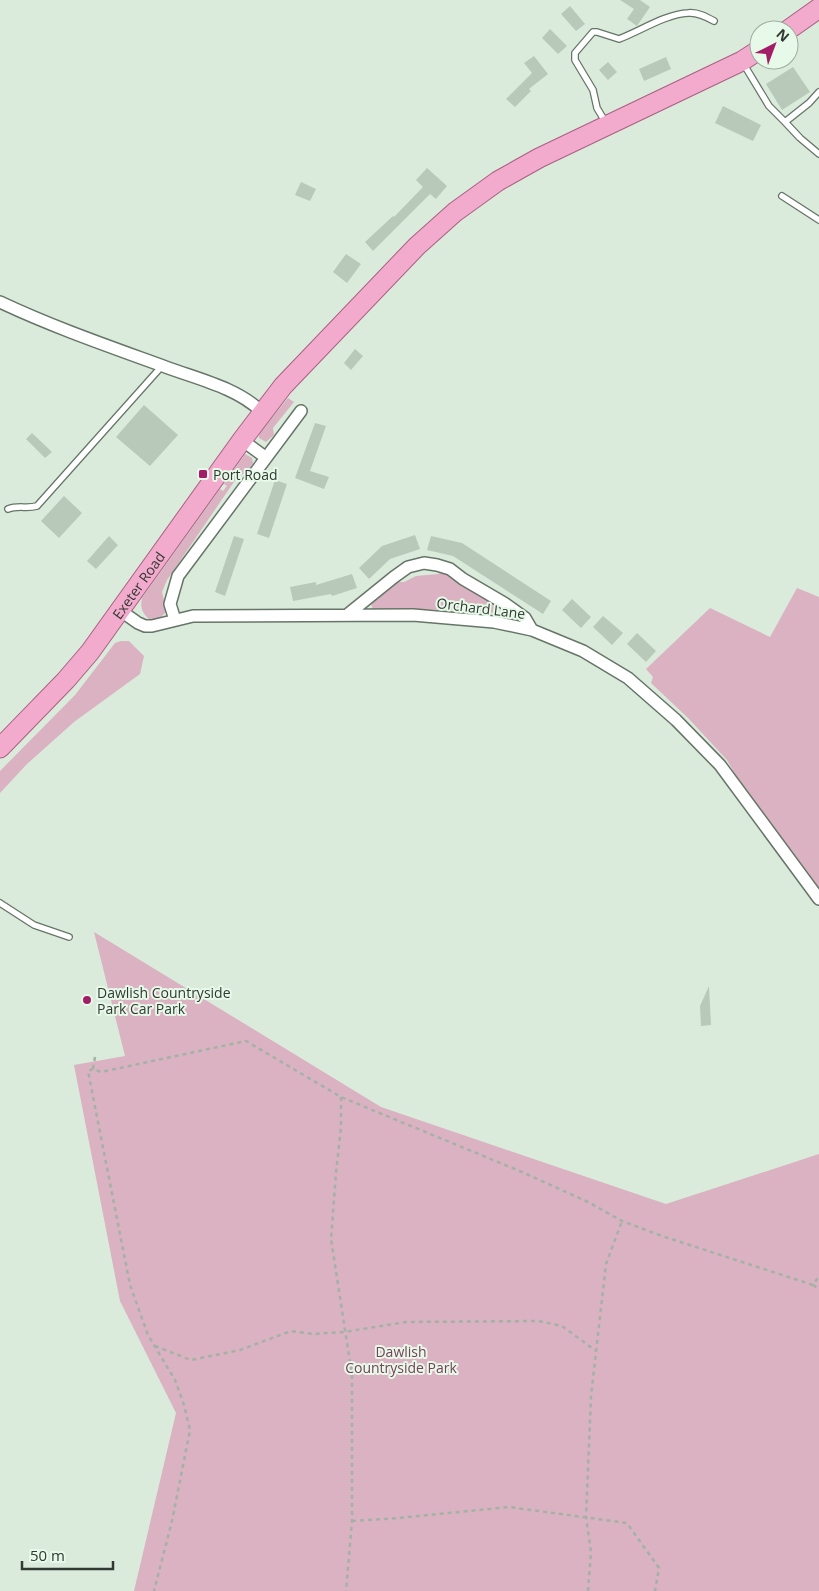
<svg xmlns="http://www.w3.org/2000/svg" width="819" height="1591" viewBox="0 0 819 1591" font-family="'Open Sans',sans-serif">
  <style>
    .green { fill: #dab2c2 }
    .building { fill: #b8c9ba }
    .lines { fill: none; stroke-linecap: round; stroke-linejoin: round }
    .service-casing { stroke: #667567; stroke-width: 8 }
    .minor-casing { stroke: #667567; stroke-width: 14 }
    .primary-casing { stroke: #aa5f81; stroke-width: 21 }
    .path { stroke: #a4b2a6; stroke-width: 2.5; stroke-dasharray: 4 4; stroke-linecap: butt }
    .service { stroke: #fff; stroke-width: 5.5 }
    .minor { stroke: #fff; stroke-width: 11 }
    .primary { stroke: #f3abcd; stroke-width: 19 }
    .poi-dot { fill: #a31c67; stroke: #e7f9e9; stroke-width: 2 }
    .labels { text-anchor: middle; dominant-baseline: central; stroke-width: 4; stroke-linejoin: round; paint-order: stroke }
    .poi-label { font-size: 14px; fill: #323933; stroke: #e7f9e9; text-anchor: start }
    .street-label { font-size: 14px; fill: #323933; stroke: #e7f9e9 }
    .park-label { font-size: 14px; fill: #774159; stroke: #e7f9e9 }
  </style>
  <rect width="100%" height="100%" fill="#daebdc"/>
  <path class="green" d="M288 398 294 402 273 428 274 435 266 442 259 438V434Z
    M245 454 252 458 253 463 246 473 238 476 167 580 162 592 166 608 165 613 158 620 149 619C142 613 140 607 142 598L220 489 223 491 227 486 224 484Z
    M444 571 496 605 498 608 494 613 470 610 373 609 371 604 395 582H404L416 576 438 574Z
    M797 588 819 597V892L746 793 727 760 688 718 651 683 653 677 646 669 710 608 770 637Z
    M121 641H129L144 656 140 674 74 722 27 764 0 793V771L75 695 115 643Z
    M94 932 381 1107 666 1204 819 1154V1591H134L176 1413 120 1301 74 1065 125 1056Z"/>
  <path class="building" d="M620 0H640L650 7 637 26 627 19 634 9Z
    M570 6 585 24 576 31 561 14Z
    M550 29 567 46 558 54 542 38Z
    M534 56 548 74 529 89 531 91 515 107 506 99 532 73 524 63Z
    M666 57 671 69 644 81 639 69Z
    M608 62 617 72 608 80 599 70Z
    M793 67 810 92 782 110 766 84Z
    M723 106 761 125 753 141 715 123Z
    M427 168 447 186 436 199 430 194 373 251 365 242 393 216 394 217 423 187 416 180Z
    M301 182 316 189 310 201 295 195Z
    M346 254 361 264 347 283 333 272Z
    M355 349 363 356 351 370 344 363Z
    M144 405 178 435 150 466 116 437Z
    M315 423 326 426 310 471 329 477 324 489 295 478Z
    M32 433 52 452 45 458 26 439Z
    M275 480 287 484 269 538 257 534Z
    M64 496 82 513 59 538 41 521Z
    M415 535 420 549 390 559 369 579 359 568 382 546Z
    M109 536 118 545 96 569 87 561Z
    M234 536 244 539 225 596 215 592Z
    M431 536 462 543 551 601 543 614 453 556 427 550Z
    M352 574 357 588 332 596 331 594 293 601 290 587 316 582V585Z
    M572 599 591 617 581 628 562 610Z
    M603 616 623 633 612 645 593 627Z
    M637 633 656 651 646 662 627 644Z
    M709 986 711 1025 701 1026 700 1006Z"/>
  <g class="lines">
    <defs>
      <path id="service" d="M743 63 769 106 785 122 809 103 819 92
        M785 122 800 138 819 154
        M606 123 597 108 593 90 575 60V53L593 32H597L619 39C640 31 666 14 688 13 698 12 707 17 714 21
        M782 196 819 220
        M8 509C18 505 27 509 37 506L162 366
        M0 903 34 925 69 937"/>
      <path id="minor" d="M0 302C53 327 108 346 163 366 197 379 236 387 262 412
        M242 440 265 457
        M121 611 138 623 145 626H152L193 616 413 615 494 622 532 630 583 651 628 678 676 720 720 765 819 899
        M347 615 394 577 408 567 424 563 437 565 450 569 463 579 504 603 525 618 532 630
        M175 620 170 604 178 576 301 411"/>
      <g id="primary">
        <path d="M788 30 819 8"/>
        <path id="s1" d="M0 748 66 680 90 652 242 440 283 386 417 246 455 212 498 181 539 158 742 61 759 50"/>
      </g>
    </defs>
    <use href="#service" class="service-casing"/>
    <use href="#minor" class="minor-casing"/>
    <use href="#primary" class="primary-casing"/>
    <path class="path" d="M95 1057 93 1069 101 1072 246 1041 341 1097 522 1172 588 1202 622 1221 662 1236 813 1285 819 1276
      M93 1069 88 1071 130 1285 148 1335 175 1380 184 1405 190 1430 172 1521 154 1591
      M341 1097V1127L336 1173 331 1239 352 1375V1521L346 1591
      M813 1285 819 1289
      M155 1346 191 1360 240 1350 291 1331 314 1334 344 1332 406 1322 538 1321 562 1326 596 1351
      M352 1521 398 1518 509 1507 627 1523 659 1568 655 1591
      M588 1591 591 1552 586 1517 591 1396 606 1264 622 1221"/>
    <use href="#service" class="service"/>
    <use href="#minor" class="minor"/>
    <use href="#primary" class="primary"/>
  </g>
  <g class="poi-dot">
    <rect x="198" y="469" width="10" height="10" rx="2.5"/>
    <circle cx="87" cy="1000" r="5"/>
  </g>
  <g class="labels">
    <g class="poi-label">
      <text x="213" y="474">Port Road</text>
      <text x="97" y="992">Dawlish Countryside<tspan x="97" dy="16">Park Car Park</tspan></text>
    </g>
    <g class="street-label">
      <text stroke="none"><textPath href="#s1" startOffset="214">Exeter Road</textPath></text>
      <text transform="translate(481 608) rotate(7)">Orchard Lane</text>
    </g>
    <g class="park-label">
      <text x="401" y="1351">Dawlish<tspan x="401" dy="16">Countryside Park</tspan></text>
    </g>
  </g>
  <g transform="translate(774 45) rotate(42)"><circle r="24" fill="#e7f9e9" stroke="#9faca0"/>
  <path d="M0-4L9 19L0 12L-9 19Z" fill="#a31c67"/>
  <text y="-8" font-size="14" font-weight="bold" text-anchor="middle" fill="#323933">N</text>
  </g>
  <path d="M22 1561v8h91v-8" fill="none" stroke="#323933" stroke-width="2.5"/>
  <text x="30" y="1561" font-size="15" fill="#323933" stroke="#e7f9e9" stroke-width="4" paint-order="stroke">50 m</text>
</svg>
